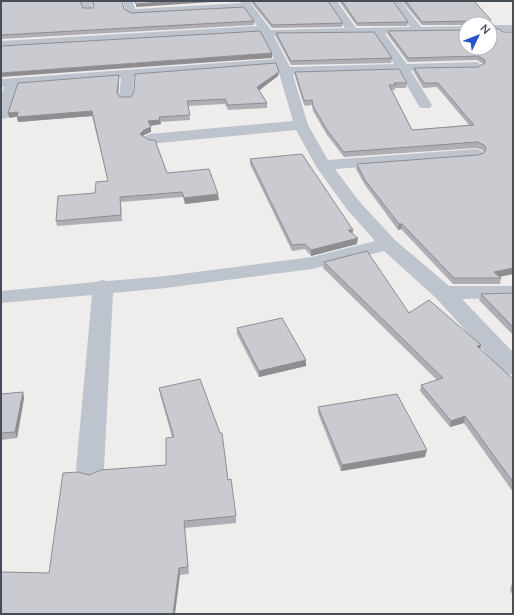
<svg xmlns="http://www.w3.org/2000/svg" width="514" height="615" viewBox="0 0 514 615" font-family="Lato,sans-serif">
  <style>
    .lines { fill: none; stroke-linecap: round; stroke-linejoin: round }
    .minor { fill: #bec4cd; fill-rule: evenodd }
    .wall { fill: #aeaeb4 }
    .shaded-wall { fill: #8d8d92 }
    .building { fill: #cacad1; stroke: #8d8d92 }
  </style>
  <rect width="100%" height="100%" fill="#efecec"/>
  <g class="lines">
    <path class="minor" d="M80 1H90L93 9 92 11H84Z
      M123 1H133L135 9 241 3 239 1H249L271 30 345 28 327 1H337L356 28 410 27 391 1H401L421 27 466 26V32L385 34 407 64 477 62 483 66 477 70 411 71 432 105 430 108H420L399 72 293 75 308 125 328 160 476 149 482 151 484 154 482 157 476 159 335 169 358 200 395 240 449 286H513V298L462 299 513 352V375L504 373 436 298 384 251 312 269 166 288 113 293 104 469 100 477 90 480 80 477 76 469 92 295 1 303V291L95 282 103 280 108 281 166 276 312 257 375 241 346 208 317 168 296 130 150 144 145 142 142 139 145 136 150 134 293 121 277 66 134 77 133 97 131 100H121L119 97 121 78 18 86 9 115 7 118 1 119V96L4 87H1V79L274 59 261 33 1 49V41L257 26 245 9 131 15 126 12ZM374 34 394 64 290 67 274 36Z
      M490 25H513V31H490Z"/>
  </g>
  <path class="wall" d="M1 1 83 8H93V6L91 1H122L124 9 131 13 254 21V25L1 39Z
    M250 1H328L343 23 342 27 272 28Z
    M339 1H393L408 22 407 26H357Z
    M402 1H474L490 24H466V25H422Z
    M388 31 513 32V274L499 277 501 278 500 284H453L401 229 398 230 365 185 356 169 357 164 477 155 484 153 483 150 476 148 344 157 327 135 313 111 312 105 305 106 303 102 295 76V72L407 83 406 88H395V90H392L412 130 469 125 437 87 423 88 414 72V68L478 67 483 64 477 60 408 62 388 35Z
    M276 33 392 58 391 63 291 65 276 37Z
    M119 75V80L118 94 120 97H131L278 76 259 90 267 103V108L228 110 225 104 188 106 190 120 160 122 161 124 150 126 151 132 144 135 143 136 167 173 219 200 185 204 183 197 121 202 122 221 57 226 56 221 95 193 108 181 92 116 18 122 17 117 9 118 8 113Z
    M250 159 352 234 357 244 311 256 305 249 292 251 250 164Z
    M324 262 409 313 480 349 513 379V492L464 423 450 427 420 391 421 385 437 380 323 268Z
    M513 293V335L479 300 481 294Z
    M237 328 306 366 259 377 237 334Z
    M159 388 228 480 236 516V523L185 528 189 574 180 575 49 573 89 475 166 465 172 437 160 394Z
    M23 392 24 398 17 438 1 440V394Z
    M318 407 425 457 341 471 318 413Z
    M512 583H513V596L510 590Z"/>
  <path class="shaded-wall" d="M175 1H228L136 7V4Z
    M272 53V58L1 77V73Z
    M279 72 278 76 257 92V87Z
    M119 75V80L118 98 117 93Z
    M92 111V116L18 122 17 117Z
    M18 112V116L9 118 8 113Z
    M160 120 161 124 149 126 148 121Z
    M151 127V132L144 135 140 139V134L144 130Z
    M218 194 219 200 185 204 184 198Z
    M399 224H402L401 229 398 230Z
    M348 230H353L352 236Z
    M358 238 357 244 311 256V250Z
    M513 268V274L493 278 494 272Z
    M481 345 480 351 477 346Z
    M306 360V366L259 377V371Z
    M23 392 24 398 17 438 15 432Z
    M465 416 464 423 450 427 451 421Z
    M427 450 425 457 341 471 342 465Z
    M179 568 180 575 175 614H173Z"/>
  <path class="building" d="M1 1H80L83 8H93L94 5 92 1H122L124 9 131 13 244 7 254 21 1 35Z
    M135 1H175L136 4Z
    M253 1H328L343 23 272 25Z
    M342 1H393L408 22 357 23Z
    M406 1H474L491 20 489 21V24H467L468 21 422 22Z
    M490 28 499 29 503 32H513V268L494 272 501 278H454L402 224H399L365 180 357 164 477 155 484 153 486 148 484 145 477 142 344 152 327 130 313 106 312 100 305 101 303 97 295 72 399 69 407 83H394L396 85H389L412 130 474 125 438 83H424L414 68 478 67 485 63V60L478 56 408 58 388 31 466 30V48H490Z
    M260 31 272 53 1 73V46Z
    M374 32 392 58 291 61 276 33Z
    M276 63 279 72 257 87 267 103 228 105 225 99 187 101 190 115 159 117 160 120 148 121 151 127 144 130 140 134 149 140H155L167 173 209 169 218 194 184 198 182 192 120 197 121 215 56 221 58 196 95 193 96 182 108 181 92 111 17 117 18 112 8 113 18 83 119 75 117 93 120 97H131L134 92 135 74Z
    M302 154 353 230H348L358 238 311 250 305 244 292 245 250 159Z
    M367 251 409 313 429 300 481 345 477 346 513 379V482L465 416 451 421 421 385 443 378 324 262Z
    M513 293V327L481 294Z
    M282 318 306 360 259 371 237 328Z
    M200 379 220 433H222L228 480 231 479 236 516 184 521 188 567 179 568 173 614H1V572L49 573 63 473 78 472 89 475 101 470 166 465V438L174 437 159 388Z
    M23 392 15 432 1 433V394Z
    M397 394 427 450 342 465 318 407Z"/>
  <rect width="514" height="615" fill="none" stroke="#464c58" stroke-width="4"/>
  <g transform="translate(478 36) rotate(47)"><circle r="19" fill="#ffffff" stroke="#b5b7bc"/>
  <path d="M0-3L7 15L0 10L-7 15Z" fill="#2551cf"/>
  <text y="-6" font-size="11" font-weight="bold" text-anchor="middle" fill="#464c58">N</text>
  </g>
</svg>
